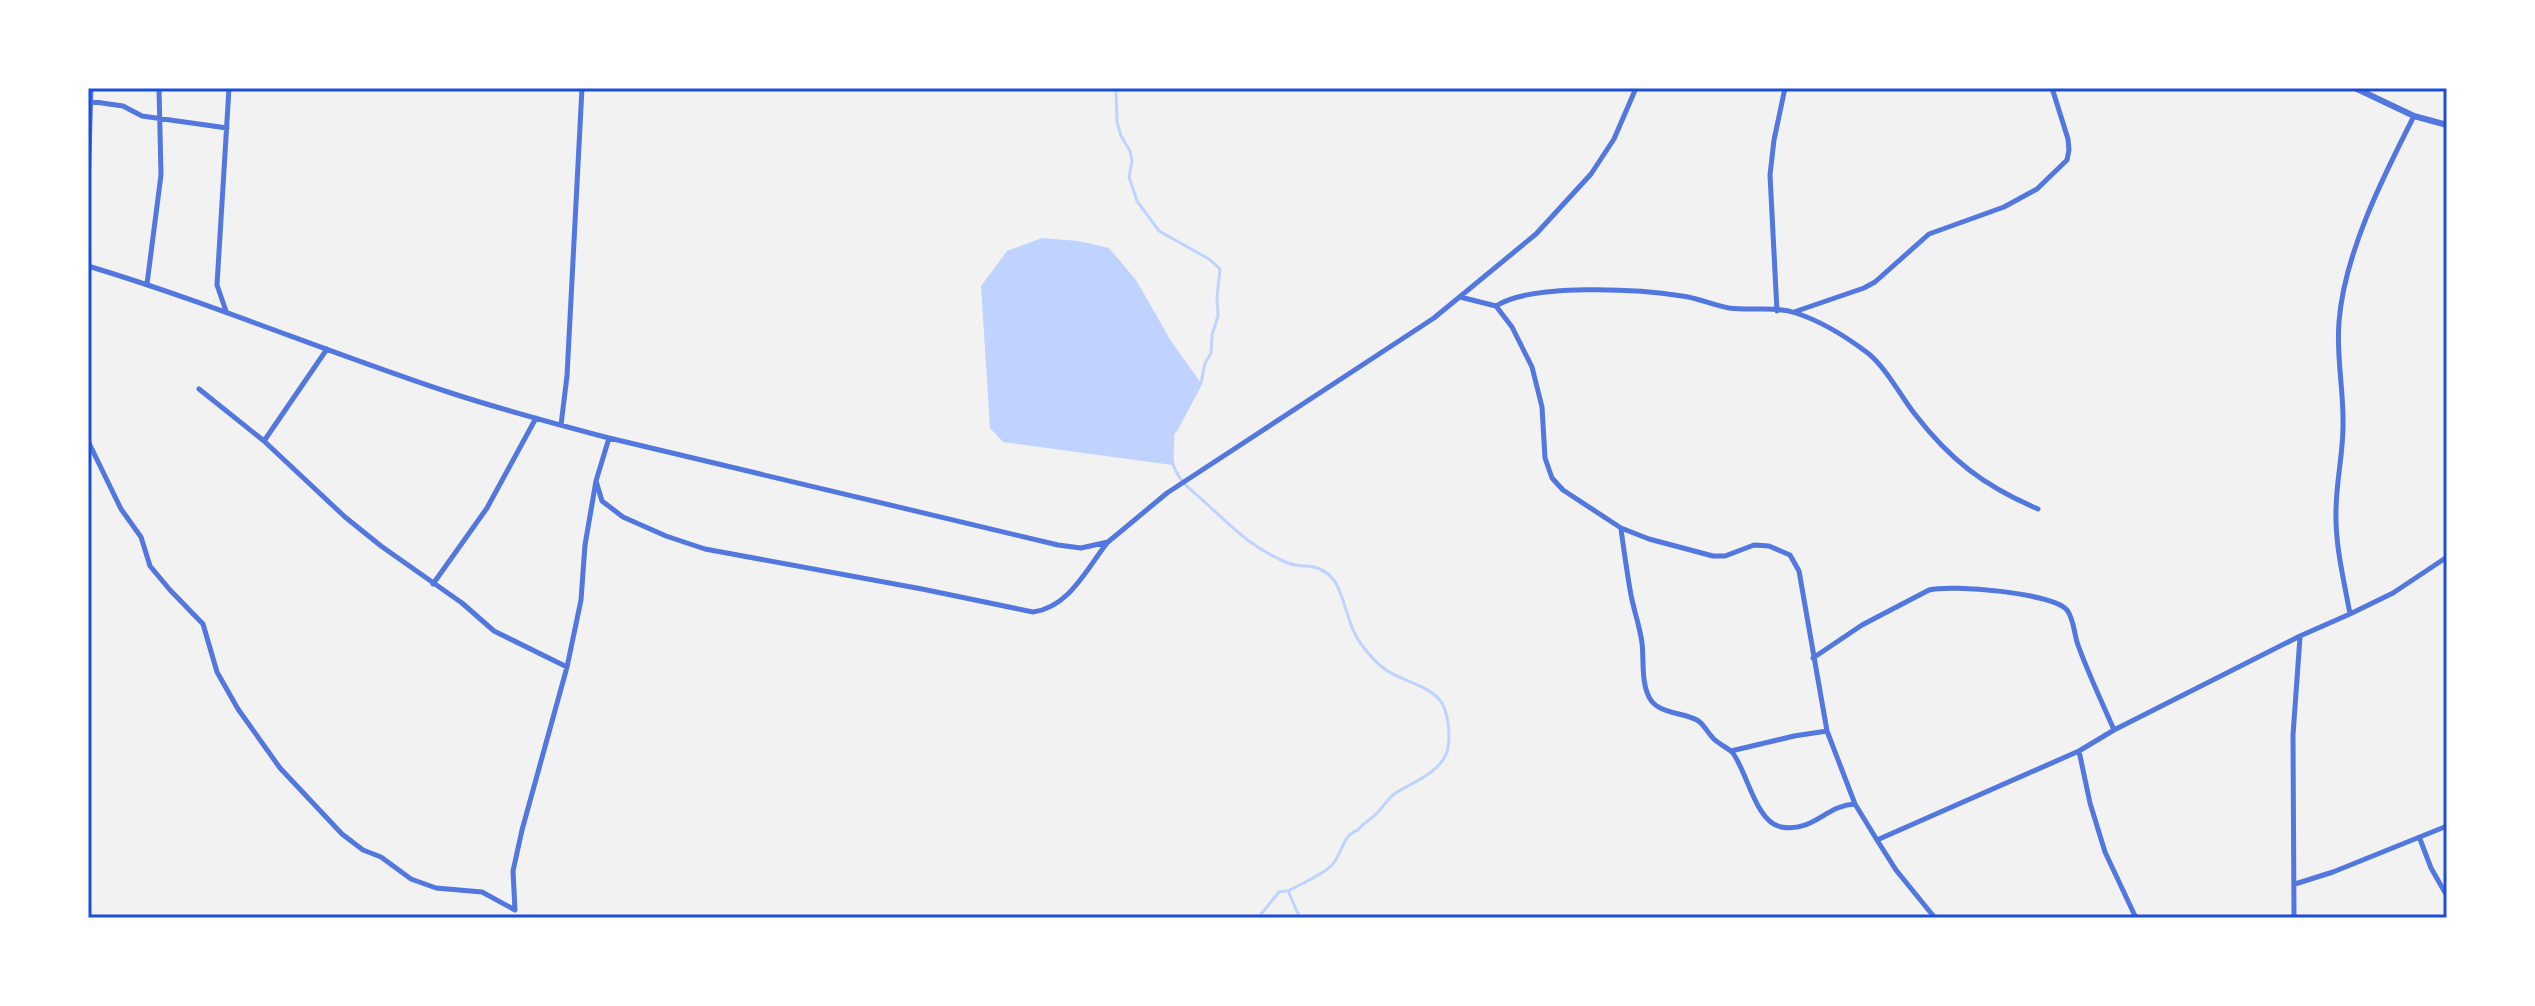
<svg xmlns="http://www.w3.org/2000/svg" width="2535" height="1006" viewBox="0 0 2535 1006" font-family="Quicksand,sans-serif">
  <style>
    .water { fill: #bfd3fe }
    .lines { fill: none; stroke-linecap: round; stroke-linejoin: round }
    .stream { stroke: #bfd3fe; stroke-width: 3 }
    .minor { stroke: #5277de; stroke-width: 5 }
    .tertiary { stroke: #5277de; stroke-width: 6 }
    .neatline { fill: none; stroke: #1d4ed8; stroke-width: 3 }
  </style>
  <rect width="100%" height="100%" fill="#f2f2f2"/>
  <path class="water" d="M1042 238 1078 241 1109 248 1136 280 1171 341 1201 383 1174 435 1172 465 1003 442 990 428 981 286 1007 251Z"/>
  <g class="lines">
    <path class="stream" d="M1116 88 1117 122 1121 136 1130 151 1132 161 1129 177 1137 201 1159 231 1209 259 1220 269 1217 297 1218 316 1212 335 1211 353 1205 363 1201 383 1176 430
      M1173 438C1173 447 1170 459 1174 467 1181 485 1197 494 1210 507 1237 532 1254 549 1288 563 1304 569 1313 562 1328 574 1345 587 1345 623 1361 644 1367 652 1377 664 1386 670 1402 681 1425 684 1439 699 1449 710 1451 739 1447 752 1440 772 1414 782 1397 792 1387 798 1384 807 1376 814 1370 820 1364 822 1358 830 1342 835 1343 853 1332 865 1324 874 1299 885 1288 891L1300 918
      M1258 918 1279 892 1286 891"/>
    <path class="minor" d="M88 101 123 106 142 116 227 128
      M88 185 91 88
      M88 266C211 303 329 353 451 393 503 410 556 424 609 438L1058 545 1081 548 1108 542 1167 493 1434 318 1536 234 1591 174 1614 139 1636 88
      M147 284 161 175 159 88
      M1460 297 1496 306 1512 327 1532 367 1542 407 1545 458 1552 478 1563 490 1621 528 1649 539 1713 556H1725L1754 545 1769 546 1790 555 1799 571 1827 731 1855 804 1877 840 2079 751 2114 730 2300 636 2350 614C2344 581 2335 545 2336 511 2336 483 2343 454 2343 426 2344 391 2336 357 2339 322 2344 254 2383 177 2414 116
      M1496 306C1532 283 1639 289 1682 296 1698 298 1713 305 1729 308 1751 311 1775 306 1796 313 1820 321 1845 336 1865 351 1884 364 1900 395 1914 413 1950 460 1984 486 2038 509
      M226 311 217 285 229 88
      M1777 311 1770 175 1774 140 1785 88
      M1794 312 1864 288 1875 282 1929 234 2004 207 2037 189 2067 160 2069 150 2068 139 2052 88
      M199 389 264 441 345 517 381 546 462 603 494 631 567 667
      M561 425 567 376 582 88
      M609 438 596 481 602 501 623 517 666 536 705 549 922 589 1033 612C1069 607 1086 570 1107 543
      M88 441 121 509 141 537 150 566 170 590 203 624 217 672 238 709 280 768 342 834 363 850 381 857 411 879 436 888 482 892 515 910 513 871 522 830 567 667 581 600 585 545 596 481
      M264 441 327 349
      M1621 529C1624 551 1627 573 1631 595 1634 611 1640 627 1642 643 1644 660 1641 681 1649 697 1657 714 1682 712 1697 720 1704 724 1707 732 1713 738 1718 744 1727 747 1732 752 1747 770 1755 822 1781 827 1813 833 1826 805 1855 804
      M433 584 487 508 536 418
      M2350 614 2393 593 2447 557
      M1813 658 1862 625 1929 590C1951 584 2053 593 2067 610 2074 619 2074 634 2078 645 2088 673 2102 702 2114 730
      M1731 751 1794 736 1827 731
      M2079 751 2090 803 2105 852 2136 918
      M2420 839 2431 868 2447 896
      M1877 840 1896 870 1935 918
      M2295 884 2333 872 2447 826
      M2294 918 2293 735 2300 637"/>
    <path class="tertiary" d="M2355 88 2414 116 2447 125"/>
  </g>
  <rect width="2535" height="1006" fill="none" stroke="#ffffff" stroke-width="180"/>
  <rect x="90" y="90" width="2355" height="826" class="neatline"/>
</svg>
